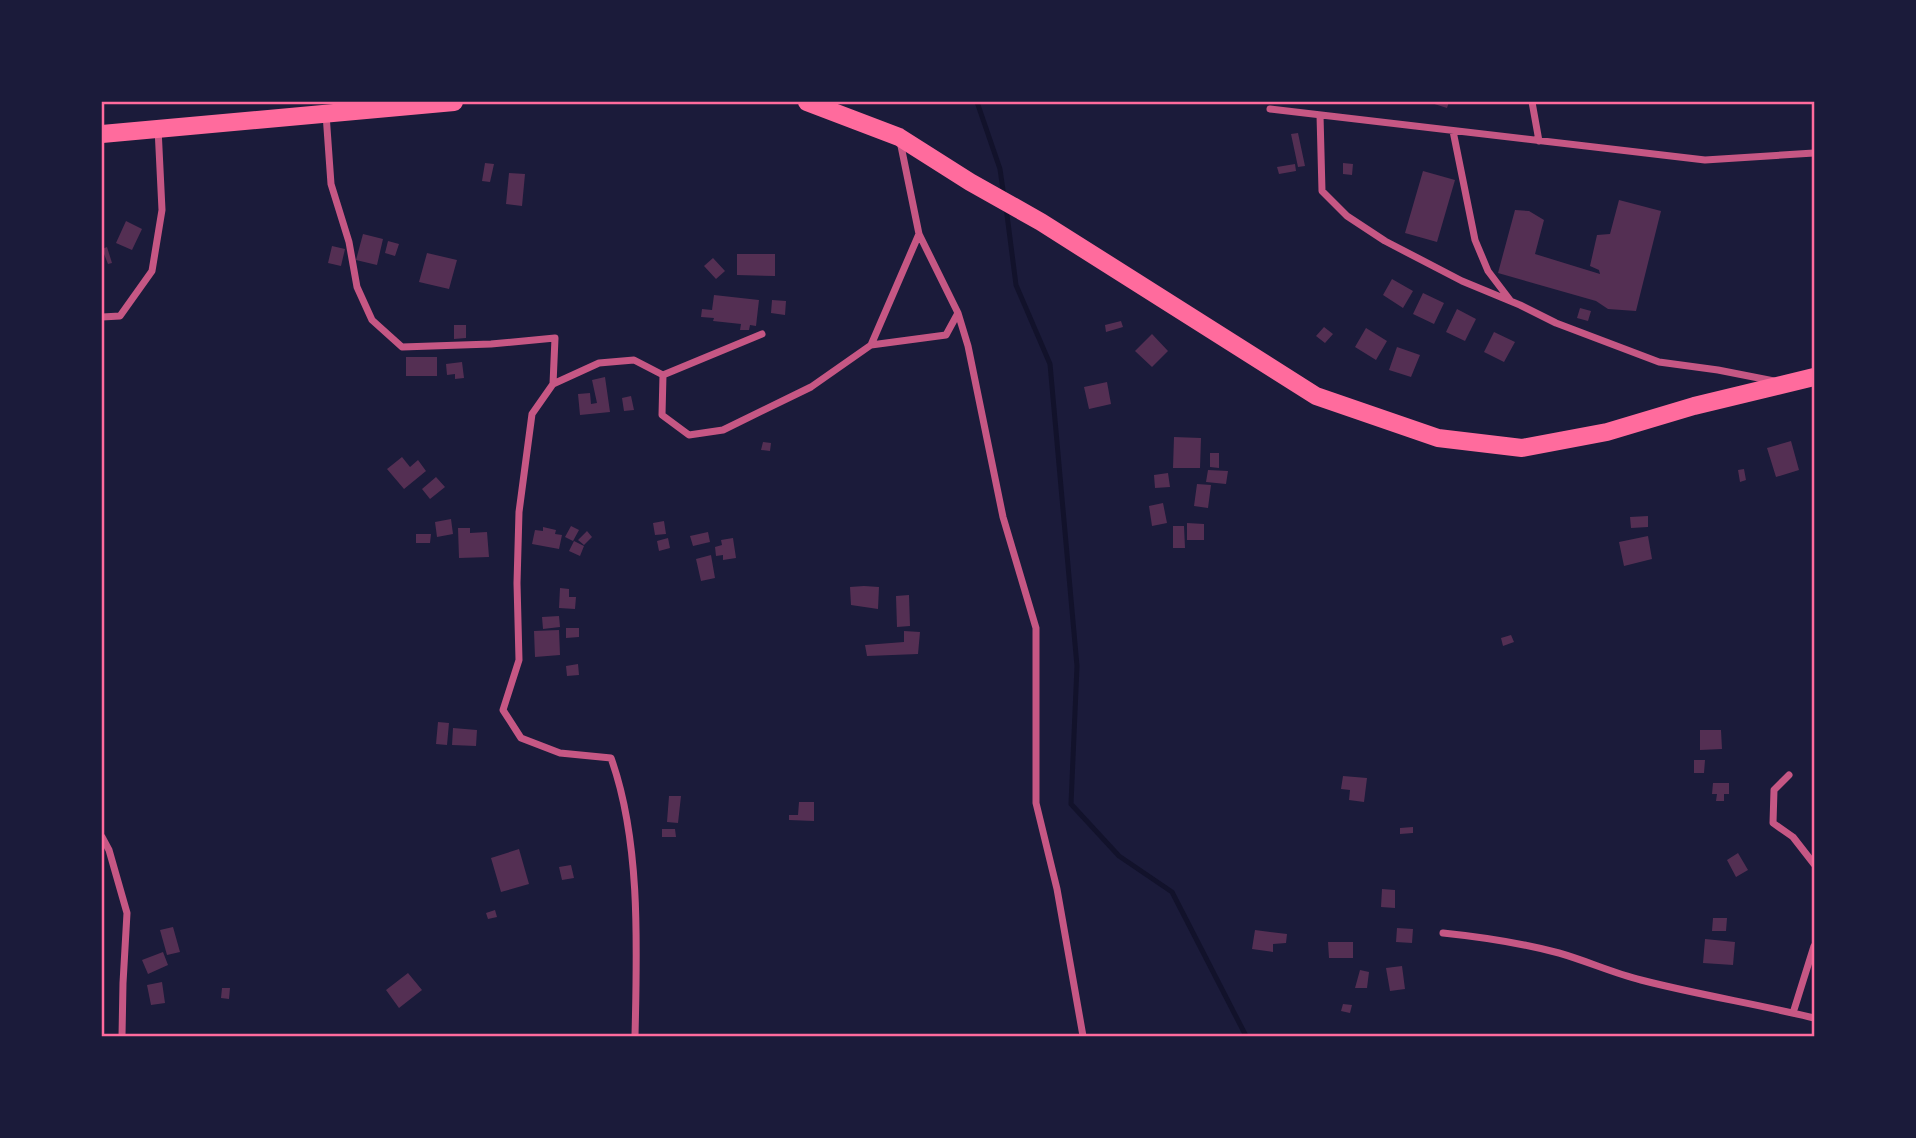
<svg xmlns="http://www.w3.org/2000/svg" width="1916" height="1138" viewBox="0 0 1916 1138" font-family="'Nunito Sans',sans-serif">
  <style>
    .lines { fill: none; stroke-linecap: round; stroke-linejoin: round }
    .stream { stroke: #12122b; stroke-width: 5 }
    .building { fill: #542f53 }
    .minor { stroke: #c65784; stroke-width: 7 }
    .primary { stroke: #ff6b9d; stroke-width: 18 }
    .neatline { fill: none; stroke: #ff6b9d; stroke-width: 2.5 }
  </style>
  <rect width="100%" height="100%" fill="#1b1b3a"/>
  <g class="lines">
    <path class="stream" d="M977 102 1000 169 1004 197
      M1006 207 1016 285 1050 364 1077 666 1071 804 1119 856 1172 892 1246 1036"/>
  </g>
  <path class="building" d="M1428 102H1449L1447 108Z
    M1298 133 1305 166 1298 167 1291 134Z
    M485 163 494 164 490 182 482 181Z
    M1343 163 1353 164 1352 175 1343 174Z
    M1295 164 1296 171 1279 174 1277 167Z
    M1423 171 1455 180 1437 242 1405 233Z
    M509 173 525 174 522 206 506 204Z
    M1619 200 1661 211 1636 311 1608 309 1596 301 1498 273 1515 210 1529 211 1544 220 1535 254 1600 274 1599 270 1590 266 1597 235 1610 234Z
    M126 221 142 229 132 250 116 243Z
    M363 234 383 239 377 265 356 260Z
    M388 241 399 244 395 256 385 253Z
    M332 246 345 249 341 266 328 263Z
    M107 247 112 263 108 264 102 249Z
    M427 253 457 260 449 289 419 282Z
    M737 254H775V276L737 275Z
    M713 258 725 271 716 279 704 266Z
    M1392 279 1413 291 1403 308 1383 295Z
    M1423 293 1444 303 1434 324 1413 314Z
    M714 295 759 300 756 326 750 325 749 330H740L741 324 713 321 714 318 701 317 702 309 712 310Z
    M772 300 786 301 785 315 771 313Z
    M1580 308 1591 311 1588 321 1577 318Z
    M1457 309 1476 319 1465 341 1446 332Z
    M1121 321 1123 327 1106 332 1105 325Z
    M454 325H466V338L454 339Z
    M1324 327 1333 334 1325 343 1316 336Z
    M1366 328 1387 341 1376 360 1355 347Z
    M1494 332 1515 342 1504 362 1484 352Z
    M1152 334 1168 351 1152 367 1135 351Z
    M1397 347 1420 355 1411 377 1389 370Z
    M406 357H437V376H406Z
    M462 362 464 378 455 379V374L447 375 446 364Z
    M605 377 610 412 580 415 578 394 590 393 591 404 597 403 592 380Z
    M1107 382 1111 404 1089 409 1084 387Z
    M631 396 634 410 624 411 622 398Z
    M1174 437 1201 438 1200 468H1173Z
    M1791 441 1799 470 1776 477 1767 448Z
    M763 442 771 443 770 451 761 450Z
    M1210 453H1219V468L1210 467Z
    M402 457 410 467 418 460 426 471 404 489 387 469Z
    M1744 469 1746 480 1740 482 1738 470Z
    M1208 470 1228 471 1226 484 1206 482Z
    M1168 473 1170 487 1155 488 1154 475Z
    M436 477 445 487 430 499 422 489Z
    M1197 484 1211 485 1208 508 1194 506Z
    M1163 503 1167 523 1152 526 1149 506Z
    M1648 516V527L1631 528 1630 517Z
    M451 519 453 534 437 537 435 522Z
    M664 521 666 534 655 535 653 523Z
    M1187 523 1204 524V540H1187Z
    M571 526 579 530 573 541 565 537Z
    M1173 526H1184L1185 548H1173Z
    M543 527 556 530 555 534 562 535 559 549 532 544 535 530 543 531Z
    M458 528H470V533L487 532 489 557 459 558Z
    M587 531 592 537 584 545 578 540Z
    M708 532 710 542 693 546 690 536Z
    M416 534H431L430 543H416Z
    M1648 536 1652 559 1624 566 1619 542Z
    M668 538 670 548 659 551 657 541Z
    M733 538 736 558 723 560V555L716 556 715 547 722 545 721 540Z
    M574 541 584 546 580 556 569 551Z
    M711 555 715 578 701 581 696 559Z
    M864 586 879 587 878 609 851 605 850 587Z
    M560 588 569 589V597H576L575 609 559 608Z
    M909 595 910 626 897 627 896 596Z
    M559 616 560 627 543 629 542 617Z
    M566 628H579V637L566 638Z
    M559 630 560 655 535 657 534 631Z
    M904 631 920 632 918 654 867 656 865 645 904 642Z
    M1511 635 1514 642 1503 646 1501 638Z
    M578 664 579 675 567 676 566 666Z
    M438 722 449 723 447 745 436 744Z
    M453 728 477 730 476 746 452 745Z
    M1700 730H1721L1722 749 1700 750Z
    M1694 760H1705L1704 773H1694Z
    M1343 776 1367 778 1364 802 1349 800 1350 790 1341 789Z
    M1713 783H1729V794H1724V801H1716L1717 794H1712Z
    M669 796H681L678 823 667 822Z
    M799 802H814V821L789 820V815H798Z
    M1413 827V833L1400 834V828Z
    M662 829H675L676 837H662Z
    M519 849 529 884 501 892 491 858Z
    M1738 853 1748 870 1736 877 1727 860Z
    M571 865 574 878 562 880 559 867Z
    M1382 889 1395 890V908L1381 907Z
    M495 910 497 917 488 919 486 913Z
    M1713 918H1727L1726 931H1712Z
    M173 927 180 952 167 955 160 930Z
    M1397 928 1413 929 1412 943 1396 942Z
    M1255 930 1287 934 1286 943 1273 944V952L1252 949Z
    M1705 939 1735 942 1733 965 1703 963Z
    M1328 942H1353V958H1329Z
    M163 952 168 965 148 974 142 960Z
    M1402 966 1405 989 1390 991 1386 968Z
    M1360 970 1369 972 1367 988H1355Z
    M408 973 422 990 399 1008 386 990Z
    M162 982 165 1003 151 1005 147 985Z
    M222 988H230L229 999 221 998Z
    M1343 1004 1352 1005 1350 1013 1341 1011Z"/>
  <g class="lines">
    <path class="minor" d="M1532 102 1539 141
      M1270 109 1705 160 1814 153
      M326 114 331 184 349 242 357 287 372 320 402 347 491 344 555 338 553 384
      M1320 115 1322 191 1347 216 1385 241 1462 281 1520 305 1556 323 1659 362 1718 370 1774 381
      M1453 131 1475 240 1488 271 1510 300
      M958 313 968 346 1003 517 1036 628V803L1057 889 1083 1036
      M102 317 120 316 152 271 162 210 158 128
      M871 345 919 234
      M663 375 762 334
      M1789 775 1774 790 1773 823 1793 837 1814 864
      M102 837 109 850 127 913 123 983 122 1036
      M1443 933C1482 937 1521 943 1559 953 1587 961 1613 973 1641 980 1699 995 1757 1004 1814 1018
      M1793 1013 1814 946
      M635 1036C637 949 641 841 611 758L560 753 521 738 503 710 519 660 517 583 519 512 532 414 553 384 599 363 634 360 663 375 662 415 689 435 723 430 811 387 871 345 946 335 958 313 919 234 900 141"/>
    <path class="primary" d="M807 102 899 137 970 182 1041 222 1316 396 1438 438 1522 448 1607 432 1694 406 1814 377
      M102 134 454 102"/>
  </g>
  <rect width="1916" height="1138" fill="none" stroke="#1b1b3a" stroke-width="206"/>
  <rect x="103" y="103" width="1710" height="932" class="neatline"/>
</svg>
